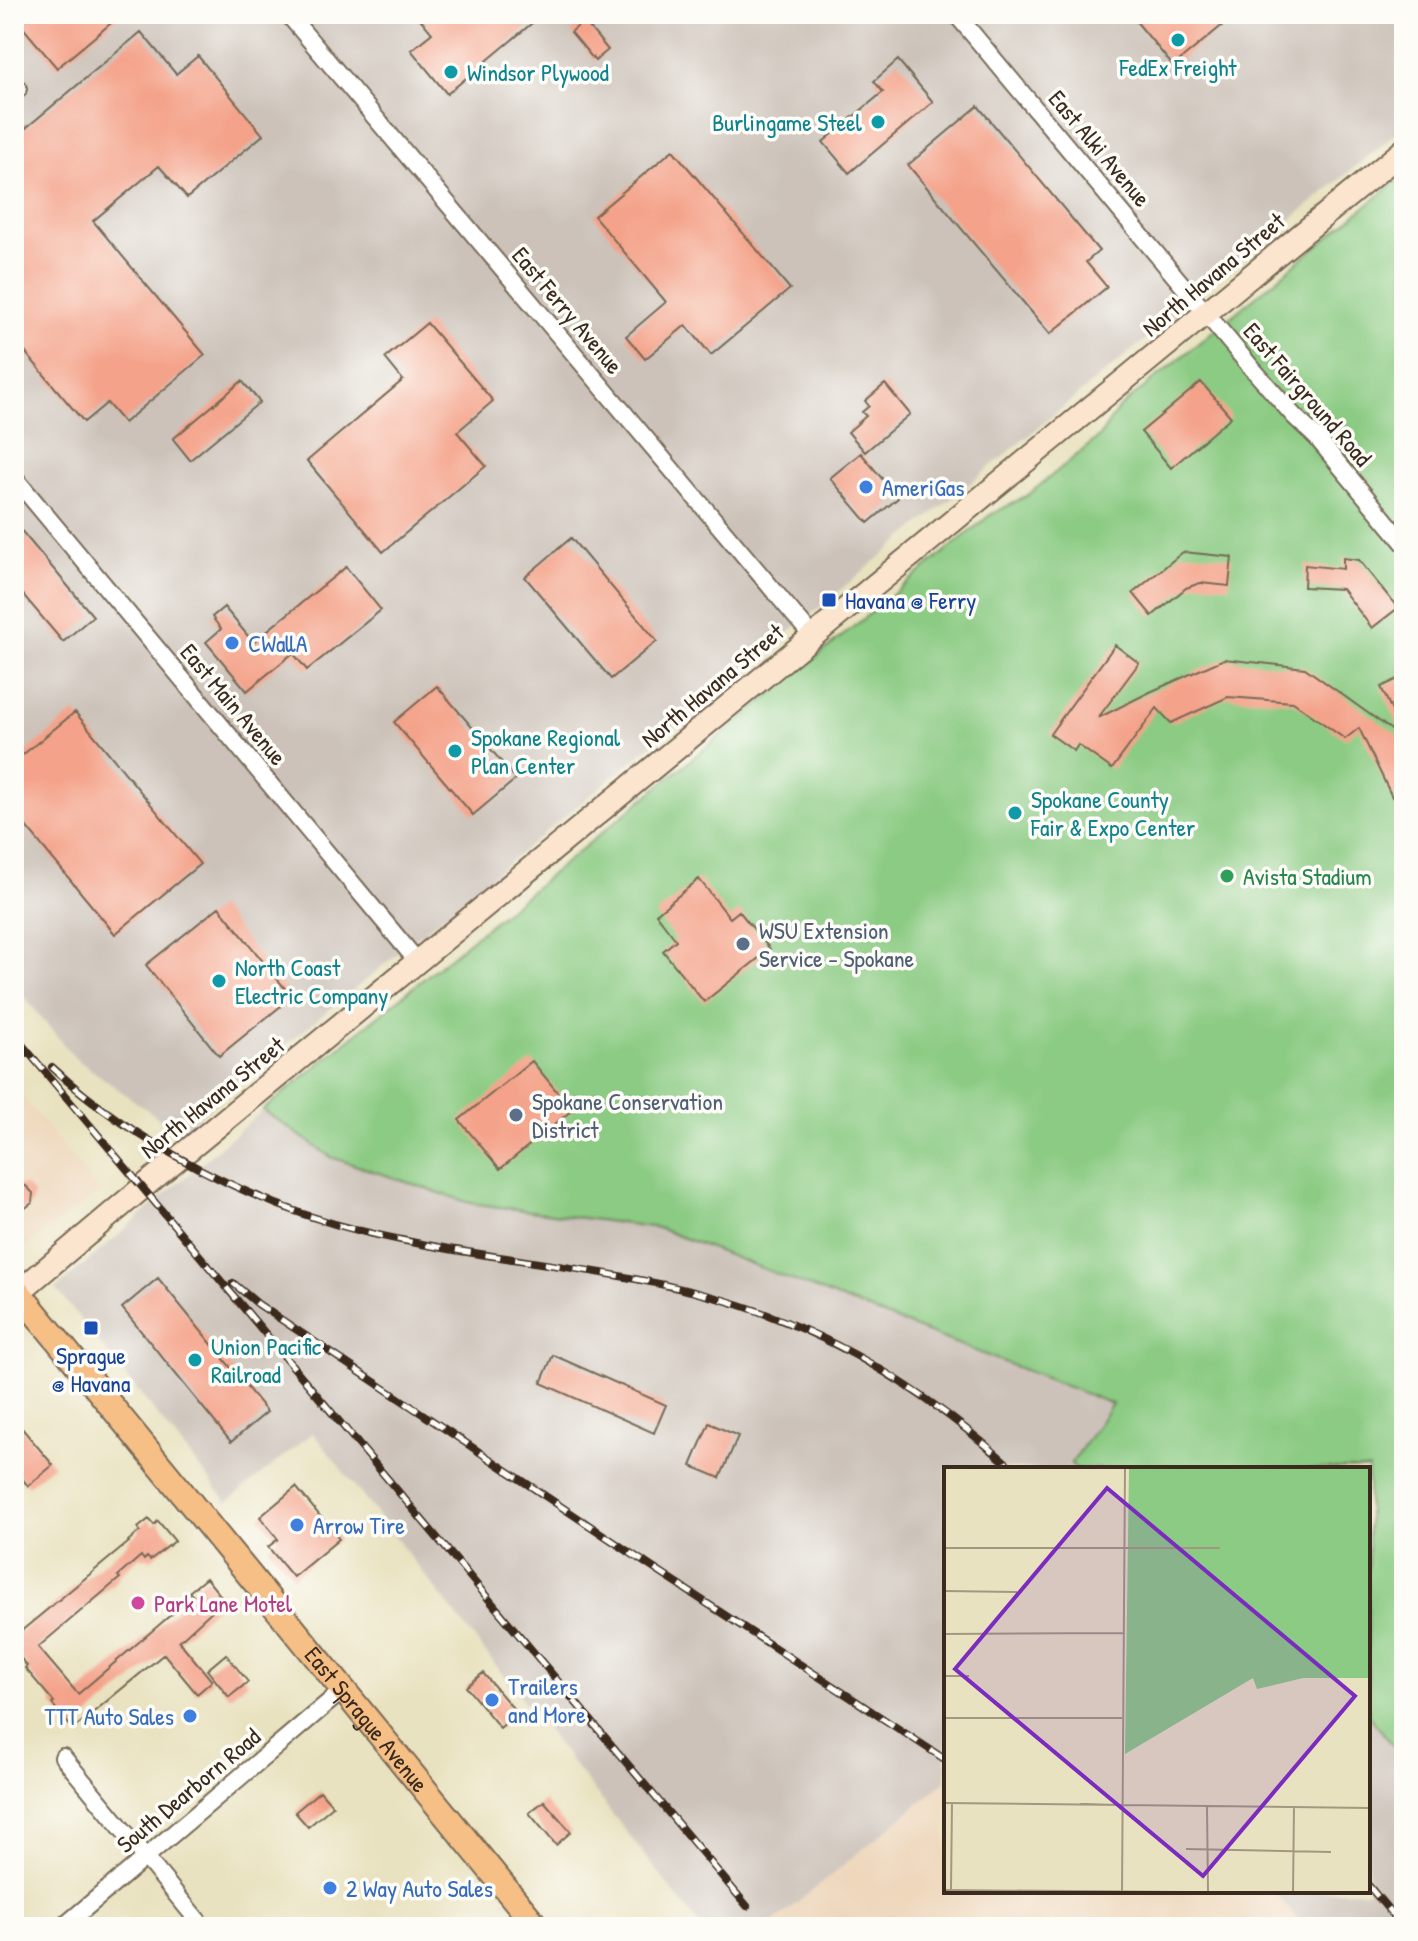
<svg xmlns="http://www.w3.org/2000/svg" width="1418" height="1941" viewBox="0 0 1418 1941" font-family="'Patrick Hand',sans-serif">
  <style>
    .built { fill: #eed7bb }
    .industrial { fill: #ccc2b9 }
    .green { fill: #8bcb83; stroke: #637a50; stroke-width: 2 }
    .building { fill: #f4a38a }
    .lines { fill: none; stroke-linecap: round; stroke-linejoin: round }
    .street-casing { stroke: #786a57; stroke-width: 20 }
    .secondary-casing { stroke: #786a57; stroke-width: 26 }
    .primary-casing { stroke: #786a57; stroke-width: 28 }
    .street { stroke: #fff; stroke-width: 16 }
    .secondary { stroke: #fbe5cf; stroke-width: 22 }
    .primary { stroke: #f5bf86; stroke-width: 24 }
    .rail-casing { stroke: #3b2a1e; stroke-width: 8 }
    .rail { stroke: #fdfcf7; stroke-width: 5; stroke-dasharray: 15; stroke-linecap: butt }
    .culture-dot { fill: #0f9aa8; stroke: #fdfcf7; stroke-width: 3 }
    .shop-dot { fill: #3f7fe0; stroke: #fdfcf7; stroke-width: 3 }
    .transit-dot { fill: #1a4fb4; stroke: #fdfcf7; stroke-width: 3 }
    .leisure-dot { fill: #2e9e5b; stroke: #fdfcf7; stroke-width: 3 }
    .service-dot { fill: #5c6f8a; stroke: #fdfcf7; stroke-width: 3 }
    .hotel-dot { fill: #d1479c; stroke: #fdfcf7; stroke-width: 3 }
    .labels { text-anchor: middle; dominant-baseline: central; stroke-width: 7; stroke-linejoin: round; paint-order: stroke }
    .culture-label { font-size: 24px; fill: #0d838f; stroke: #fdfcf7; text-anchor: start }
    .street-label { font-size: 24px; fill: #3b2a1e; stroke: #fdfcf7 }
    .shop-label { font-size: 24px; fill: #366cbe; stroke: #fdfcf7; text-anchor: start }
    .transit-label { font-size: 24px; fill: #164399; stroke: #fdfcf7; text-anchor: start }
    .leisure-label { font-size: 24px; fill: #27864d; stroke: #fdfcf7; text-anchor: start }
    .service-label { font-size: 24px; fill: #4e5e75; stroke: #fdfcf7; text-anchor: start }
    .hotel-label { font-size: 24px; fill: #b23c85; stroke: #fdfcf7; text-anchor: start }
    .inset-road { fill: none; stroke: #a3987f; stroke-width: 2 }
    .view { fill: #7b2cbf; fill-opacity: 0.15; stroke: #7b2cbf; stroke-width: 4 }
    .inset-edge { fill: none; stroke: #3b2a1e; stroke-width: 4 }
  </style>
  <rect width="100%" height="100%" fill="#fdfcf7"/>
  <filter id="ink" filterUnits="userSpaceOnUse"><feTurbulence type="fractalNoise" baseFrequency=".0125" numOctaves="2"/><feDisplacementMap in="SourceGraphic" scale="16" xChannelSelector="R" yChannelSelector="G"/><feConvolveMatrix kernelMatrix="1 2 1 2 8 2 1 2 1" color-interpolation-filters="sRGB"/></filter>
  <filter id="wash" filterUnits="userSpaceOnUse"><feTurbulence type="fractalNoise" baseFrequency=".006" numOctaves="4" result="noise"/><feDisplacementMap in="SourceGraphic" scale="32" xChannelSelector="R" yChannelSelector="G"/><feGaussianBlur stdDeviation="1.8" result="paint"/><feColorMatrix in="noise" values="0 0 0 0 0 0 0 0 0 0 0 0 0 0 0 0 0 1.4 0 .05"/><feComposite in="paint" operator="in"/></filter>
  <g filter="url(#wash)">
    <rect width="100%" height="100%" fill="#e9e2c0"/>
    <path class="built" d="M14 1087 100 1192 28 1245 20 1248H14Z
      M946 1781V1891H1274L1304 1927H768Z"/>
    <path class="industrial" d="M14 14H1404V127L179 1133 75 1058 14 985Z
      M263 1110 331 1157 470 1203 658 1228 1112 1404 1071 1464 1077 1469H946V1781L768 1927H701L313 1433 227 1502 56 1289Z
      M1368 1715 1404 1758V1927H1304L1274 1891H1368Z"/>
    <path class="green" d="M1404 175V1758L1368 1715V1469H1077L1071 1464 1112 1404 658 1228 470 1203 331 1157 263 1110 990 515 1028 495 1100 436 1118 409Z"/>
    <g id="blocks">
      <path class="building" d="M14 14H122L57 68 14 17Z
        M416 14H543L447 94 411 50 432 33Z
        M1130 14H1236L1173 66Z
        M584 21 608 50 595 61 571 32Z
        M141 32 176 74 198 56 263 135 187 198 159 166 93 221 205 355 124 423 107 403 84 422 14 339V138Z
        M898 60 933 102 849 173 823 142 883 92 874 81Z
        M978 106 1099 251 1086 262 1107 287 1050 334 908 165Z
        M673 150 790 289 711 355 686 325 645 359 626 336 666 302 594 216Z
        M427 323 493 401 457 432 486 466 383 552 307 461 403 380 385 358Z
        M242 381 260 402 190 460 173 439Z
        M1201 382 1231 417 1171 468 1141 432Z
        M885 384 910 414 865 452 848 432 866 416 862 412 869 406 865 401Z
        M861 453 898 498 868 523 830 478Z
        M14 522 93 616 63 642 14 584Z
        M571 538 657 641 611 679 525 577Z
        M1183 552 1232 557 1229 586 1200 583 1186 588 1152 616 1133 593Z
        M1343 558 1359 560 1398 608 1372 628 1342 589 1304 587 1305 565 1343 569Z
        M346 567 381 610 307 670 293 653 247 691 206 642 221 629 212 617 224 607 253 642Z
        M1115 645 1139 663 1098 718 1150 692 1224 659 1305 668 1404 739V790L1392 797 1359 728 1345 739 1293 702 1228 697 1171 723 1157 708 1112 769 1078 745 1074 751 1050 734Z
        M1404 676V737L1381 687Z
        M437 686 516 779 473 815 394 722Z
        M75 712 200 864 115 934 14 812V762Z
        M699 879 730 918 739 911 770 949 704 1002 663 951 676 940 656 914Z
        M219 907 292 997 219 1056 146 965Z
        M532 1061 572 1110 500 1169 459 1120Z
        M20 1185 26 1186 33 1193 32 1203 24 1209 14 1208V1188Z
        M158 1278 267 1412 231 1442 122 1308Z
        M553 1355 666 1405 654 1433 541 1383Z
        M14 1419 53 1465 28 1486 14 1469Z
        M709 1423 738 1436 720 1478 691 1466Z
        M296 1487 339 1539 293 1577 268 1547 278 1539 260 1517Z
        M149 1519 154 1525 158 1521 175 1541 150 1560 147 1557 144 1560 141 1556 118 1576 120 1578 38 1647 78 1694 193 1596 189 1592 206 1578 224 1600 179 1641 212 1681 197 1694 164 1654 73 1729 52 1704 54 1702 25 1668 27 1666 14 1650V1637L129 1542 128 1541 140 1531 138 1528Z
        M226 1654 248 1682 229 1697 207 1670Z
        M483 1673 517 1713 500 1728 466 1687Z
        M320 1791 333 1806 308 1827 295 1812Z
        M544 1801 571 1832 556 1845 529 1813Z"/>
    </g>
  </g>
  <g filter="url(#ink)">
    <use href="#blocks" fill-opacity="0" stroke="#786a57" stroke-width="2"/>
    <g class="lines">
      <defs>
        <path id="street" d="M288 14 812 636
          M956 14 1250 366 1294 416 1317 438 1404 543
          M14 84 18 89
          M14 477 417 961
          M63 1757 203 1927
          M63 1927 343 1690"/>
        <path id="secondary" d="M14 1296 142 1188 1404 150"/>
        <g id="primary">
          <path id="s1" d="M14 1287 537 1927"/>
        </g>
      </defs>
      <use href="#street" class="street-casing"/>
      <use href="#secondary" class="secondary-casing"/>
      <use href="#primary" class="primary-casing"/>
      <use href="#street" class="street"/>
      <use href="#secondary" class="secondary"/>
      <use href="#primary" class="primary"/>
      <defs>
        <path id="rail" d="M657 14 660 18
          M14 1035 747 1906
          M52 1067C132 1142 258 1207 365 1232 489 1262 618 1266 740 1305 844 1339 933 1396 1013 1469
          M233 1283 258 1304 653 1568 946 1760
          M1368 1885 1403 1927"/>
      </defs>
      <use href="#rail" class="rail-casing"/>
      <use href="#rail" class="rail"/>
    </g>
  </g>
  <g class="culture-dot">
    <circle cx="1178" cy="40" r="8"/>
    <circle cx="451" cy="72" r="8"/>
    <circle cx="878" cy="122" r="8"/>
    <circle cx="455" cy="751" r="8"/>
    <circle cx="1015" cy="813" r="8"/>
    <circle cx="219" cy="981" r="8"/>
    <circle cx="195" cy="1360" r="8"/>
  </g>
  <g class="shop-dot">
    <circle cx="866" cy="487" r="8"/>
    <circle cx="232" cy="643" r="8"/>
    <circle cx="297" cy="1525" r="8"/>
    <circle cx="492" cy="1700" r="8"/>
    <circle cx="190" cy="1716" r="8"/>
    <circle cx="330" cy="1888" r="8"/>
  </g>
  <g class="transit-dot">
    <rect x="821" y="592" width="16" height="16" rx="4"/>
    <rect x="83" y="1320" width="16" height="16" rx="4"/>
  </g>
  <circle class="leisure-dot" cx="1227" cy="876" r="8"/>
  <g class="service-dot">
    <circle cx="743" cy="944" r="8"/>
    <circle cx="516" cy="1115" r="8"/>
  </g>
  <circle class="hotel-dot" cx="138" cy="1603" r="8"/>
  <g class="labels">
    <g class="culture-label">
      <text x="1178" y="67" text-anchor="middle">FedEx Freight</text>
      <text x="467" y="72">Windsor Plywood</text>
      <text x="862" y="122" text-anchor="end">Burlingame Steel</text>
      <text x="471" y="737">Spokane Regional<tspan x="471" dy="28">Plan Center</tspan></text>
      <text x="1031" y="799">Spokane County<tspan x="1031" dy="28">Fair &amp; Expo Center</tspan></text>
      <text x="235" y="967">North Coast<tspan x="235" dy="28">Electric Company</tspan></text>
      <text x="211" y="1346">Union Pacific<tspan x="211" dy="28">Railroad</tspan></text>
    </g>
    <g class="street-label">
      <text transform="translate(1100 148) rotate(50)">East Alki Avenue</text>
      <text transform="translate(1213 274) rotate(-40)">North Havana Street</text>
      <text transform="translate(568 310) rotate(50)">East Ferry Avenue</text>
      <text transform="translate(1308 394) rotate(49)">East Fairground Road</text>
      <text transform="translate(712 685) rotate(-40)">North Havana Street</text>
      <text transform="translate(234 704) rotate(50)">East Main Avenue</text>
      <text transform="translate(212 1097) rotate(-39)">North Havana Street</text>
      <text stroke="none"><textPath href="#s1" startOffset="558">East Sprague Avenue</textPath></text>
      <text transform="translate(188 1790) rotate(-40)">South Dearborn Road</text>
    </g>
    <g class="shop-label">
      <text x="882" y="487">AmeriGas</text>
      <text x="248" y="643">CWallA</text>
      <text x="313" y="1525">Arrow Tire</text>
      <text x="508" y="1686">Trailers<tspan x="508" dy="28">and More</tspan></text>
      <text x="174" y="1716" text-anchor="end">TTT Auto Sales</text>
      <text x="346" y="1888">2 Way Auto Sales</text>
    </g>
    <g class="transit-label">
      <text x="845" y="600">Havana @ Ferry</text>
      <text x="91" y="1355" text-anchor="middle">Sprague<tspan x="91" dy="28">@ Havana</tspan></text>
    </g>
    <g class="leisure-label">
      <text x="1243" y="876">Avista Stadium</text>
    </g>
    <g class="service-label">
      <text x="759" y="930">WSU Extension<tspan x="759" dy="28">Service - Spokane</tspan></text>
      <text x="532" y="1101">Spokane Conservation<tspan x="532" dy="28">District</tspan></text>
    </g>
    <g class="hotel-label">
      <text x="154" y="1603">Park Lane Motel</text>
    </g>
  </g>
  <g transform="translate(944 1467)">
    <rect width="426" height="426" fill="#e9e2c0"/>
    <path d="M185 0H426V211H359L313 222 309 211 181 287Z" fill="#8bcb83"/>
    <path class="inset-road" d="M0 81H276M0 124 73 125M0 167 179 166M0 209H25M0 251H178M0 336 426 341M136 337 175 338M263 339 264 424M242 382 387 385M7 422 8 336M0 423 349 426M178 426 181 0M349 426 350 340"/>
    <path class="view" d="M163 21 411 229 259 409 11 202Z"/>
    <rect width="426" height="426" class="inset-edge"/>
  </g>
  <rect width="1418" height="1941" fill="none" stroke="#fdfcf7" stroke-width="48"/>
</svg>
